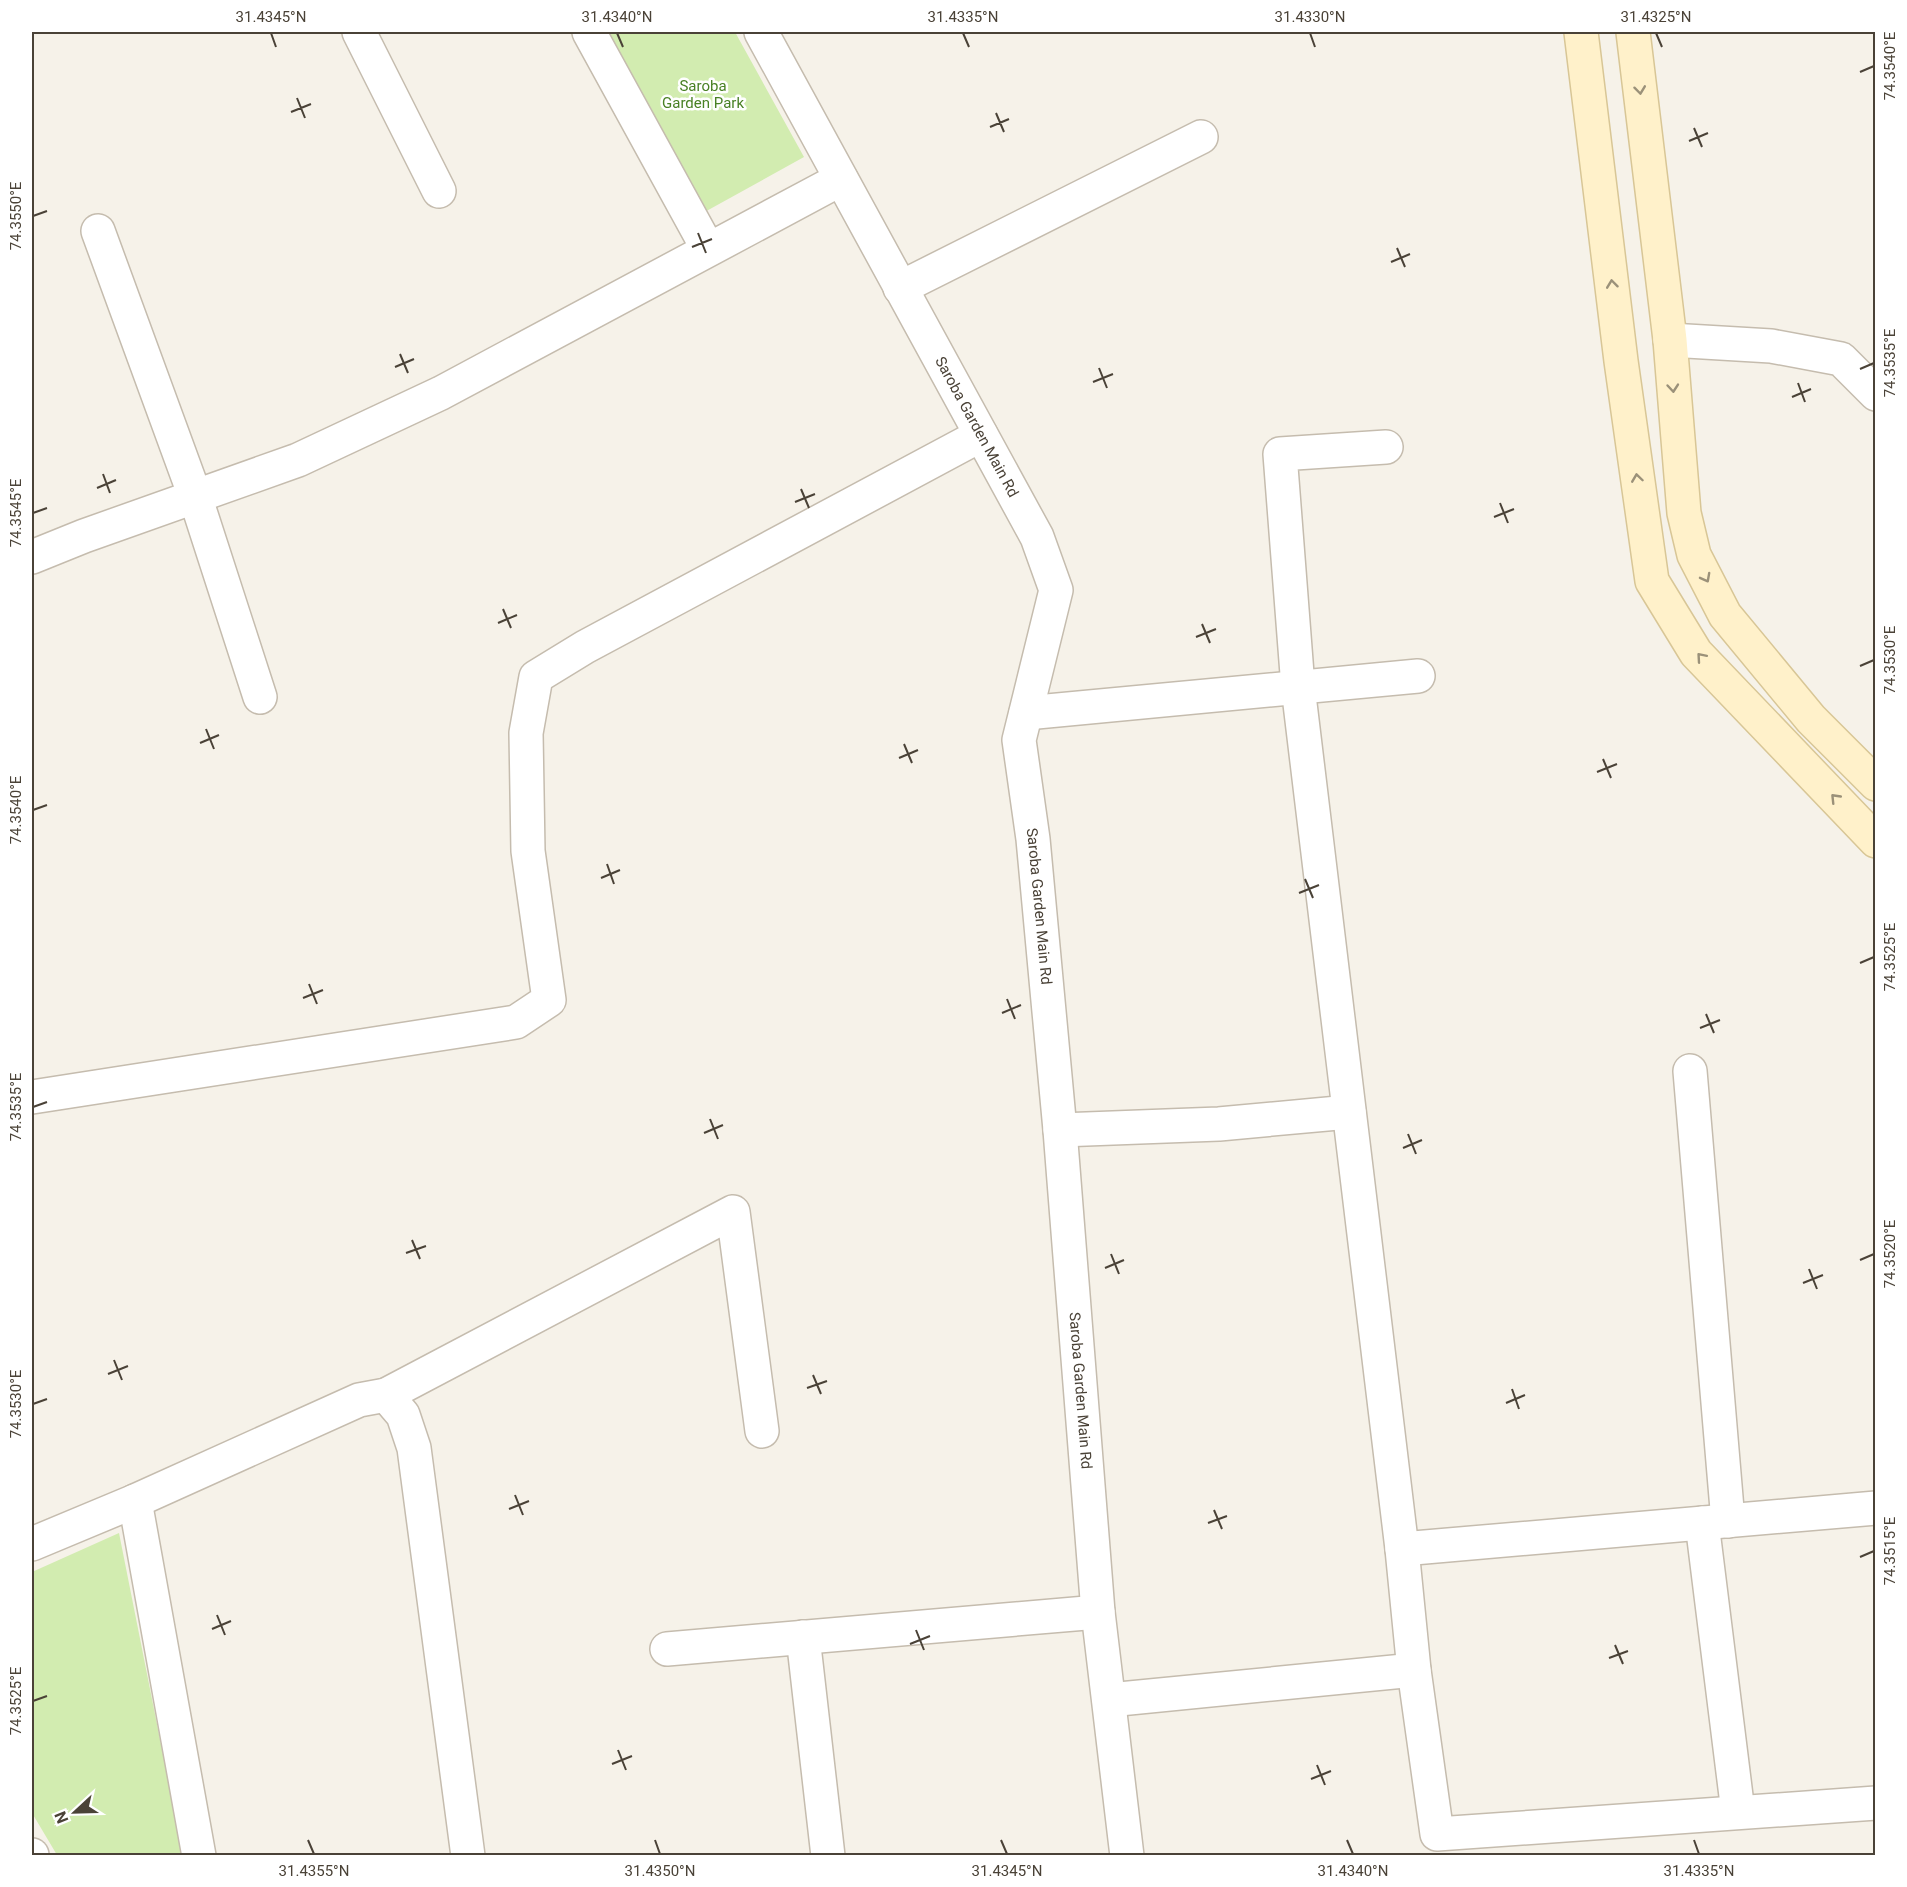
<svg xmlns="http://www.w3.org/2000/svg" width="1907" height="1887" viewBox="0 0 1907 1887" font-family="Roboto,sans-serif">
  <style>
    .green { fill: #d2ecb0 }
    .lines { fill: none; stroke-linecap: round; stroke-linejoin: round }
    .street-casing { stroke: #c5bcae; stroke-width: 36 }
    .secondary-casing { stroke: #d8c696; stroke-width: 36 }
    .street { stroke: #fff; stroke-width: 33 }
    .secondary { stroke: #fff1ca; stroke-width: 33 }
    .oneway { stroke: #9b9179 }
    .ticks { fill: none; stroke: #4a4237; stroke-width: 2 }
    .labels { text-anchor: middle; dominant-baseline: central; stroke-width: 5; stroke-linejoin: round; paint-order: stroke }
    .park-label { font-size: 15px; fill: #498125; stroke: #fff }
    .street-label { font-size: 15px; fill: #4a4237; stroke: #fff }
    .neatline { fill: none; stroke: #4a4237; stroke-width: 2 }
    .ticks-label { font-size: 15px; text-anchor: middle; fill: #4a4237 }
  </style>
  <rect width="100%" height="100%" fill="#f6f2e9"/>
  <path class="green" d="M601 32H735L804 157 701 214Z
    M119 1533 183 1855H57L32 1813V1572Z"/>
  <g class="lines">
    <defs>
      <g id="street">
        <path d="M359 32 439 191"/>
        <path d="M589 32 708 249"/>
        <path id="s1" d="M761 32 1037 537 1056 590 1019 740 1033 839 1060 1130 1098 1612 1127 1856"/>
        <path d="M98 231 195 496 260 697"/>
        <path d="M900 288 1201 137"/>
        <path d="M1670 340 1771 346 1841 359 1876 394"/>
        <path d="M1386 447 1280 454 1298 687 1402 1549 1414 1670 1437 1834 1876 1803"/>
        <path d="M32 557 84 536 298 460 441 393 841 179"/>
        <path d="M1026 713 1418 676"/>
        <path d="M1690 1071 1728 1521"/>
        <path d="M32 1097 516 1022 549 1000 528 851 526 733 536 677 585 647 981 435"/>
        <path d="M1060 1130 1219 1124 1349 1112"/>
        <path d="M386 1395 403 1415 414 1448 468 1856"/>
        <path d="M135 1501 199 1856"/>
        <path d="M1702 1523 1738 1812"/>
        <path d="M32 1544 135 1501 359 1400 386 1395 733 1212 762 1431"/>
        <path d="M1402 1549 1876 1508"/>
        <path d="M803 1637 828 1856"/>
        <path d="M667 1649 1098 1612"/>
        <path d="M1109 1700 1414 1670"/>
        <path d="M32 1855V1856"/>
      </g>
      <path id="secondary" d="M1581 32 1621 361 1652 581 1696 653 1876 841
        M1633 32 1670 340 1684 513 1694 555 1725 615 1811 719 1876 784"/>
    </defs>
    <use href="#street" class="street-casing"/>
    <use href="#secondary" class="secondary-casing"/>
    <use href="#street" class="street"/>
    <use href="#secondary" class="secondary"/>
  </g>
  <defs><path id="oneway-chevron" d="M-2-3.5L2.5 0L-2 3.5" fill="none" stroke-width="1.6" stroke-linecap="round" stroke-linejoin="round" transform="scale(1.5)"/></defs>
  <g class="oneway">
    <use href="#oneway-chevron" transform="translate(1640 90) rotate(83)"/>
    <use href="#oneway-chevron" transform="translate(1612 284) rotate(-97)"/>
    <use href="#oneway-chevron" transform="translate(1673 388) rotate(85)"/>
    <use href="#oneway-chevron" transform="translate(1637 478) rotate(-98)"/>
    <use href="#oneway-chevron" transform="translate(1706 578) rotate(62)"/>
    <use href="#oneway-chevron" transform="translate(1701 657) rotate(-131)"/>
    <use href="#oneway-chevron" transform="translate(1835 798) rotate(-134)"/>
  </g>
  <path class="ticks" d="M271 33 276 47M617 33 623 47M963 33 969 47M1310 33 1315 47M1656 33 1662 47M1860 72 1874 66M297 98 305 118M291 112 311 104M996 113 1004 132M990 127 1009 119M1694 128 1702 147M1689 141 1708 133M33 216 47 211M698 233 706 253M692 247 712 239M1397 248 1405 267M1391 262 1410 254M400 354 408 373M395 367 414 359M1099 368 1107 388M1860 369 1874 363M1093 382 1113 374M1798 383 1805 402M1792 397 1811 389M103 474 110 493M97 488 116 480M801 489 809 508M795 502 815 494M1500 503 1508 523M33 513 47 508M1494 517 1514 509M503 609 511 628M498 623 517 615M1202 624 1210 643M1196 637 1216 629M1860 666 1874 660M206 729 214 749M200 743 219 735M904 744 912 763M899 758 918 750M1603 759 1611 778M1597 772 1617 764M33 810 47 805M607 864 614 884M601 878 620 870M1305 879 1313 898M1299 893 1319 885M1860 963 1874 957M309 984 317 1004M303 998 323 990M1007 999 1015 1019M1002 1013 1021 1005M1706 1014 1714 1033M1700 1028 1720 1020M33 1107 47 1102M710 1119 718 1139M704 1133 723 1125M1408 1134 1416 1154M1403 1148 1422 1140M412 1240 420 1259M406 1253 426 1246M1111 1254 1119 1274M1860 1260 1874 1254M1105 1268 1124 1260M1809 1269 1817 1289M1803 1283 1823 1275M114 1360 122 1380M108 1374 128 1366M813 1375 821 1394M807 1388 827 1381M1512 1389 1519 1409M1506 1403 1525 1395M33 1404 47 1399M515 1495 523 1515M509 1509 529 1501M1214 1510 1222 1529M1208 1523 1227 1516M1860 1557 1874 1551M217 1615 225 1635M212 1629 231 1621M916 1630 924 1650M910 1644 930 1636M1615 1645 1623 1664M1609 1658 1628 1651M33 1701 47 1696M618 1750 626 1770M612 1764 632 1756M1317 1765 1325 1785M1311 1779 1331 1771M308 1840 314 1854M655 1840 660 1854M1001 1840 1007 1854M1347 1840 1353 1854M1694 1840 1699 1854"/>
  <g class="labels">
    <g class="park-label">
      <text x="703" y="86">Saroba<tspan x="703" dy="17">Garden Park</tspan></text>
    </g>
    <g class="street-label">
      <text stroke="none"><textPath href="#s1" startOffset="450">Saroba Garden Main Rd</textPath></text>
      <text stroke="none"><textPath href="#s1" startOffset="954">Saroba Garden Main Rd</textPath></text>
      <text stroke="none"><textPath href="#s1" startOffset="1440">Saroba Garden Main Rd</textPath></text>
    </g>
  </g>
  <rect width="1907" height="1887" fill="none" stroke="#ffffff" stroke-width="66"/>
  <g transform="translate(75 1812) rotate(248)" stroke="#ffffff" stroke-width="4.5" paint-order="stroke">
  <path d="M0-4.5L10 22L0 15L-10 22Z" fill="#4a4237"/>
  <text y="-9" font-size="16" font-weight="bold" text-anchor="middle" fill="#4a4237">N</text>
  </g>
  <rect x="33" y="33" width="1841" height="1821" class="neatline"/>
  <g class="ticks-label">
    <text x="271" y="22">31.4345°N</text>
    <text x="617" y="22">31.4340°N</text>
    <text x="963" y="22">31.4335°N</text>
    <text x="1310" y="22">31.4330°N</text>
    <text x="1656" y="22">31.4325°N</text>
    <text transform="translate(1890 66) rotate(-90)" y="5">74.3540°E</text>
    <text transform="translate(16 216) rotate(-90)" y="5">74.3550°E</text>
    <text transform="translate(1890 363) rotate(-90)" y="5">74.3535°E</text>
    <text transform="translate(16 513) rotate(-90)" y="5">74.3545°E</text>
    <text transform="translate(1890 660) rotate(-90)" y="5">74.3530°E</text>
    <text transform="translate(16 810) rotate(-90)" y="5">74.3540°E</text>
    <text transform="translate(1890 957) rotate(-90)" y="5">74.3525°E</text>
    <text transform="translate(16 1107) rotate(-90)" y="5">74.3535°E</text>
    <text transform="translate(1890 1254) rotate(-90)" y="5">74.3520°E</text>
    <text transform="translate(16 1404) rotate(-90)" y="5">74.3530°E</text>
    <text transform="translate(1890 1551) rotate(-90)" y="5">74.3515°E</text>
    <text transform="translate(16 1701) rotate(-90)" y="5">74.3525°E</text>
    <text x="314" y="1876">31.4355°N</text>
    <text x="660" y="1876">31.4350°N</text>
    <text x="1007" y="1876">31.4345°N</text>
    <text x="1353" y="1876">31.4340°N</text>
    <text x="1699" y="1876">31.4335°N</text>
  </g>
</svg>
